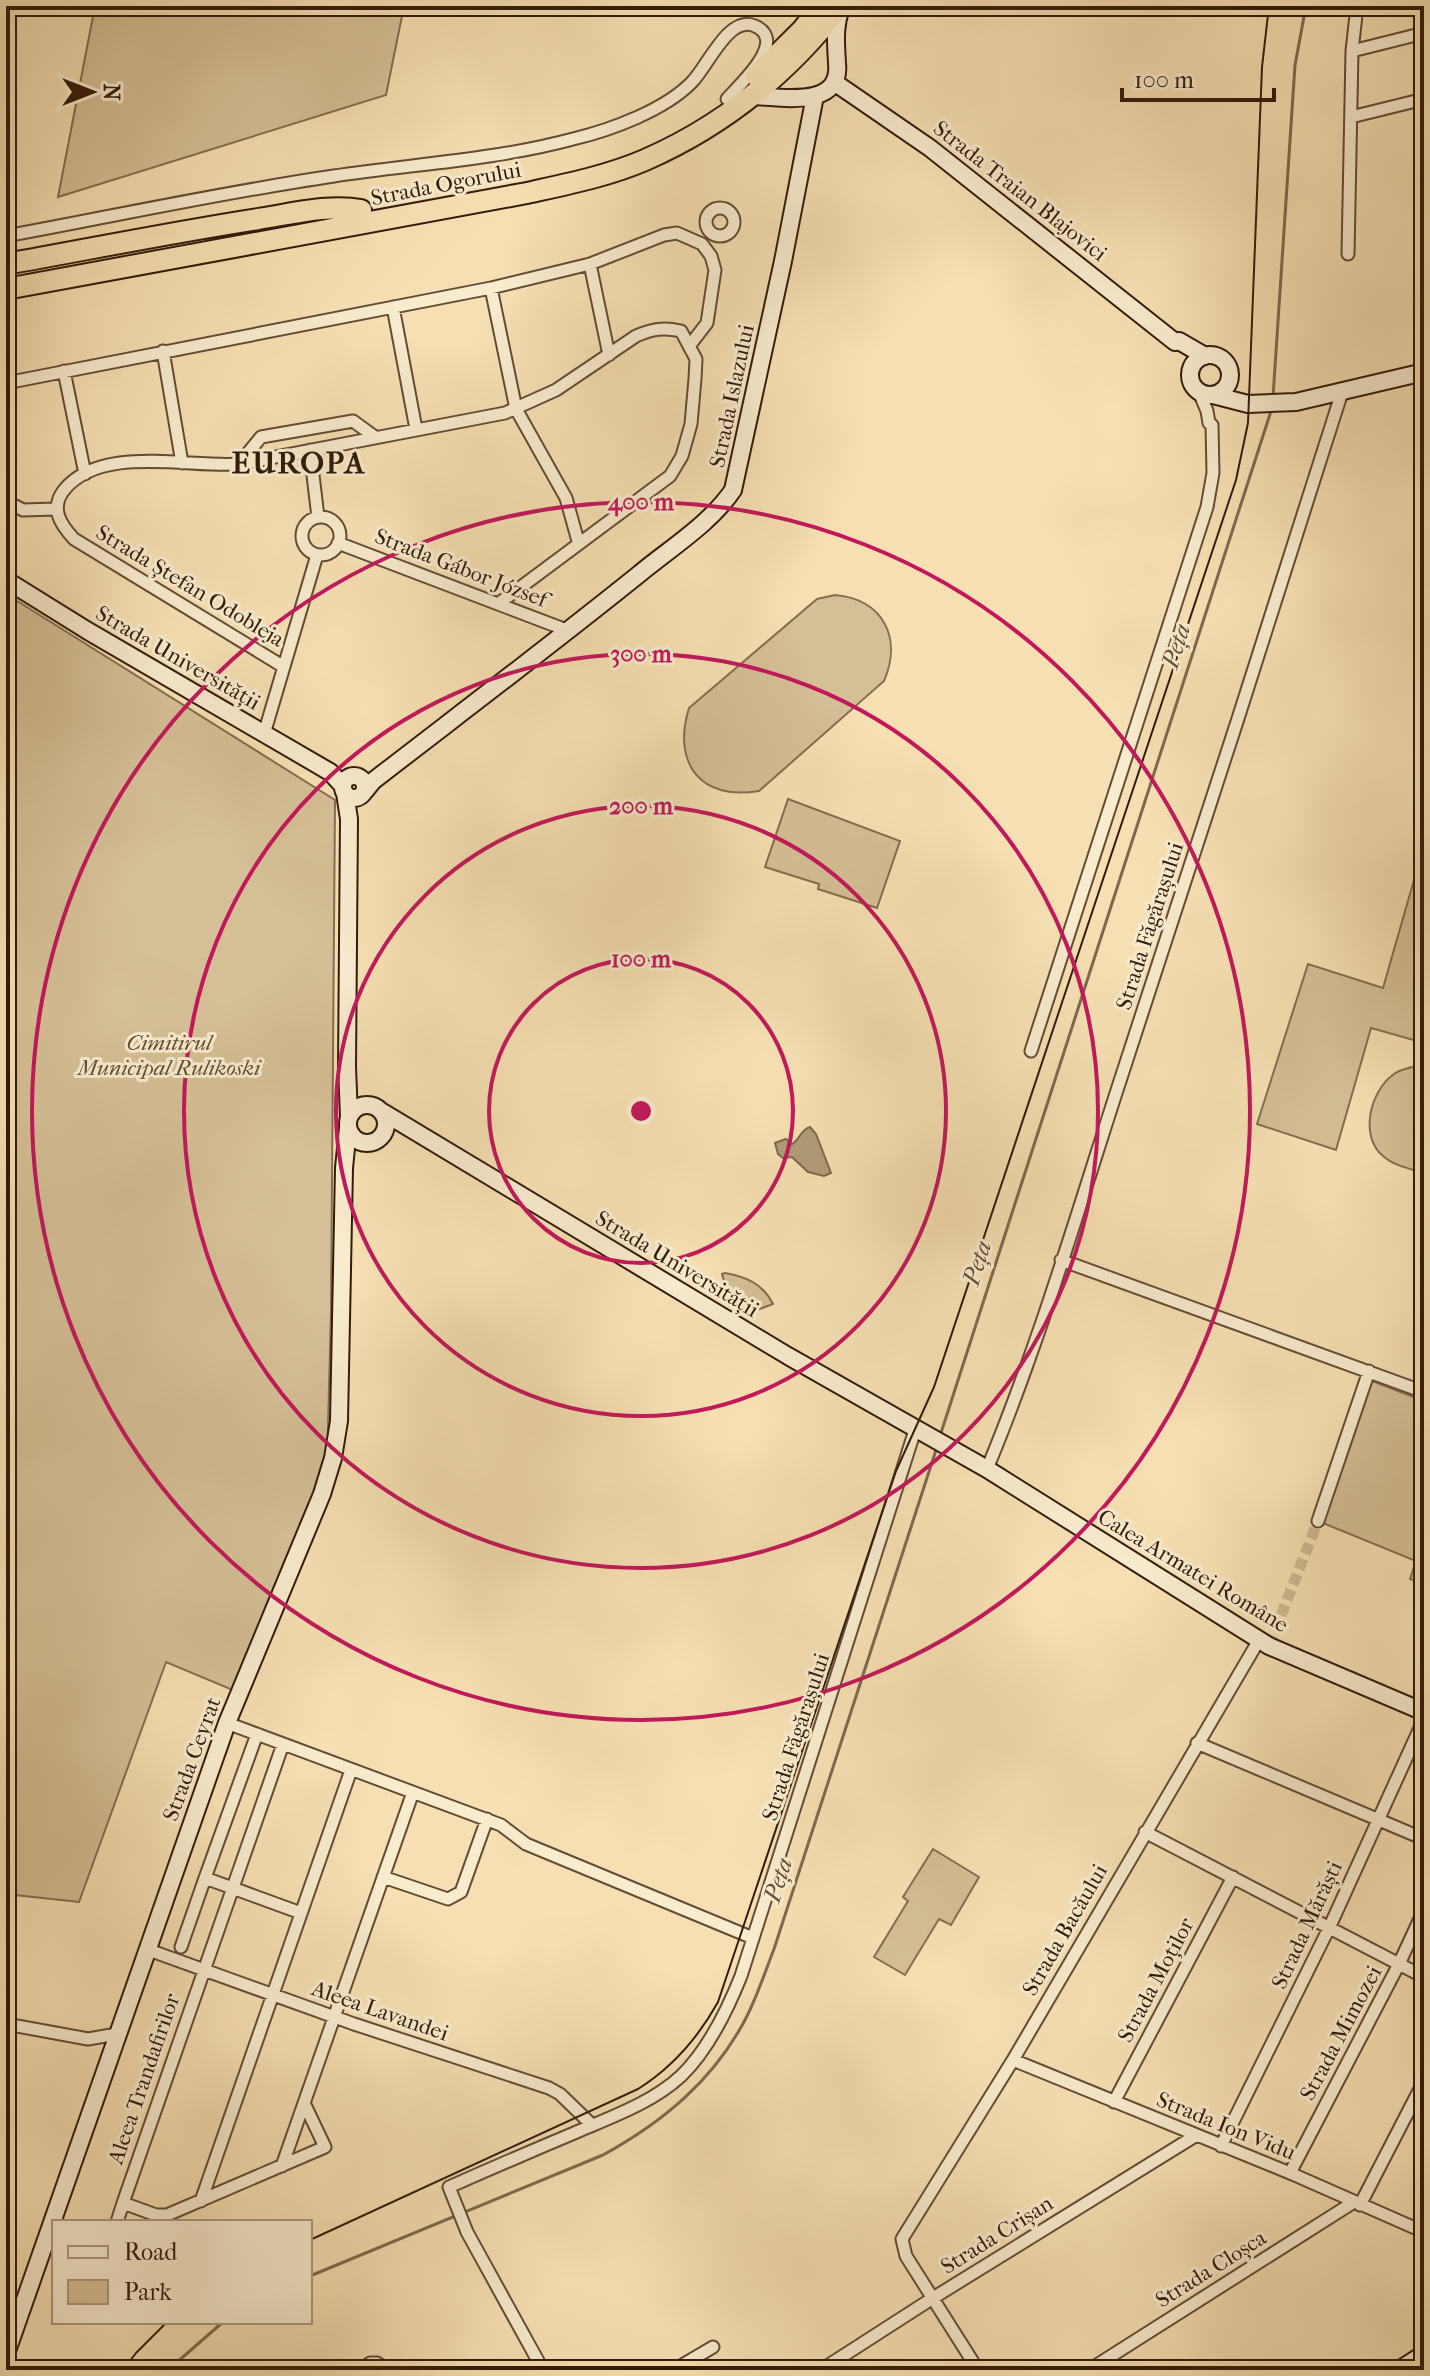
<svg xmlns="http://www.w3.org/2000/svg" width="1430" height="2376" viewBox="0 0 1430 2376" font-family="'IM FELL French Canon',serif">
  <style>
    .green { fill: #d5bf96; stroke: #846d50; stroke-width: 2 }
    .water { fill: #b39d7a; stroke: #7f694e; stroke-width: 2 }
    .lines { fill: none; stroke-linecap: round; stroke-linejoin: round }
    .stream { stroke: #7f694e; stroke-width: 3 }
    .street-tunnel { stroke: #cfb991; stroke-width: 11; stroke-dasharray: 11 5.5; stroke-linecap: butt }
    .street-casing { stroke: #634c35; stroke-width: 15 }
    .secondary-casing { stroke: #321b0b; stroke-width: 20 }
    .highway-casing { stroke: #321b0b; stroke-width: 24 }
    .street { stroke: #f9ebce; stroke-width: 11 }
    .secondary { stroke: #f9ebce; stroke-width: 16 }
    .highway { stroke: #f6e0b3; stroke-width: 20 }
    .tram { stroke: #321b0b; stroke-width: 2 }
    .ring { fill: none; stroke: #c2185b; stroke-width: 4 }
    .labels { text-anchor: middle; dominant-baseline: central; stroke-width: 6; stroke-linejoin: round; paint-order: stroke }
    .street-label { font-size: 22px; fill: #321b0b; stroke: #f9ebce }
    .park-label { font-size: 22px; font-style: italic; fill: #634c35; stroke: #f9ebce }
    .water-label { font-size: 24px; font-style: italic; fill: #664f37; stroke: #f9ebce }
    .district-label { font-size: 30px; font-weight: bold; letter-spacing: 2px; fill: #321b0b; stroke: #f9ebce }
    .centre { fill: #c2185b; stroke: #f9ebce; stroke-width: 4 }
    .ring-label { font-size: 24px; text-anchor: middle; font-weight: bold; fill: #c2185b; stroke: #f9ebce; stroke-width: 6; stroke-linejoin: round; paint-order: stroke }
  </style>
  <rect width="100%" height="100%" fill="#f6e0b3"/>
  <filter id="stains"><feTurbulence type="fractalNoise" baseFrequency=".0025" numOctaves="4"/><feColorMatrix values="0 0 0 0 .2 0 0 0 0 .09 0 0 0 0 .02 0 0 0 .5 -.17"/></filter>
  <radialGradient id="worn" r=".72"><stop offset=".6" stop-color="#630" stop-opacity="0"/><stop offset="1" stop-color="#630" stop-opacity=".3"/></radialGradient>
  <path class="green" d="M95 6H404L386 95 58 197Z
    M6 594 335 800 331 1311 327 1465 235 1691 166 1662 79 1902 6 1894Z
    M835 595C882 599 903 637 884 681L759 791C700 801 672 763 689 708L817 599Z
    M788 799 900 841 877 908 818 889 819 884 765 867Z
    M1424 845V1043L1371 1028 1336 1150 1257 1124 1308 964 1383 988Z
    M1412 1067 1424 1069V1173C1411 1169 1394 1166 1383 1156 1359 1136 1370 1091 1394 1074 1399 1070 1406 1069 1412 1067Z
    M725 1273C747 1277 763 1284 773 1304L749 1313 731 1305 722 1274Z
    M1367 1379 1424 1401V1584L1410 1579 1416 1561 1318 1521Z
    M933 1849 979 1877 951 1925 939 1919 905 1975 874 1957 908 1901 903 1897Z"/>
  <path class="water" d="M810 1127 816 1134 831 1173 824 1176 808 1172 792 1157 783 1158 778 1154 775 1143 786 1139 792 1144C800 1140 800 1130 810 1127Z"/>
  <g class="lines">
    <path class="stream" d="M1273 397 1295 65 1306 6
      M940 1436 1272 408
      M310 2276 603 2155C663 2122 714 2080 746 2018 757 1997 765 1972 774 1949L937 1447
      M168 2370 223 2322"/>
    <path class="street-tunnel" d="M1269 1646 1318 1521"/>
    <defs>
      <path id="street" d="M1352 51 1424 33
        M1351 117 1424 99
        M706 222a14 14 0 1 1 28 0a14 14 0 1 1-28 0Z
        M6 236C115 216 224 192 334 176 414 164 495 160 573 139 611 130 665 110 692 82 708 66 729 14 755 26 789 41 739 85 727 99
        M1348 254 1352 51 1357 6
        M590 264 609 355
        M491 288 516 409 566 498 578 541
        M393 307 416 429
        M163 351 182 463
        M64 371 85 474
        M6 383 491 288 590 264 664 235 677 233 702 244 711 256 715 270 707 323 690 345
        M310 450 318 517
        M239 464 261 437 353 421 375 437
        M6 501 23 510 56 509
        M302 536a19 19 0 1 1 38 0a19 19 0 1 1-38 0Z
        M338 543 569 631
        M284 667 74 539C60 524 50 508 64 490 101 444 189 468 239 464L505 413 556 390 636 336C652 329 663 327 681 331L696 359 695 379 691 424 682 456 670 476 498 604
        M264 734 317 555
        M1031 1051 1207 507 1213 473 1212 425 1209 423 1207 411 1199 392
        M1061 1260 1424 1392
        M987 1469C1039 1344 1077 1213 1119 1084 1195 854 1269 623 1342 392
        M1318 1521 1369 1371
        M227 1723 501 1825 526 1844 753 1938
        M257 1734 205 1878 301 1913
        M1197 1743 1424 1839
        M283 1744 123 2203 156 2215H167L325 2147 305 2105
        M1145 1832 1424 1977
        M383 1877 448 1899 461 1892 487 1819
        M181 1947 205 1878
        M146 1949 354 2024 549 2088 560 2094 592 2125
        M6 2024 88 2039 117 2034
        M1013 2060 1290 2173 1424 2232
        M1114 2102 1233 1877
        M1221 2146 1330 1926 1424 1719
        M282 2166 413 1792
        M1290 2173 1399 1964 1424 1910
        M201 2201 351 1770
        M1360 2205 1424 2081
        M117 2222 123 2203
        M361 2370 370 2363H377L387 2370
        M543 2370 467 2232 449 2187C492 2168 536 2149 579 2131 614 2116 653 2102 681 2076 708 2050 727 2011 741 1976L916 1427
        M674 2370 713 2347
        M821 2370 933 2298 1195 2136
        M978 2370 906 2256 902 2239 1013 2060 1259 1640
        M1089 2370 1354 2202"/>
      <path id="secondary" d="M834 82 930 148 1175 342 1179 341 1205 356
        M753 96C781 97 842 109 837 63 836 43 834 27 841 8
        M1190 375a20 20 0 1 1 40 0a20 20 0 1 1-40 0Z
        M1213 395 1248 404 1296 402 1424 372
        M6 580 88 631 330 772 343 786
        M343 787a11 11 0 1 1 22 0a11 11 0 1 1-22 0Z
        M365 791 373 781C461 713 551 645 638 575 669 549 710 524 733 490L783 261 815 96
        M345 793 349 819 347 1067 349 1117
        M348 1124a19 19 0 1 1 38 0a19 19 0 1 1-38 0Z
        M381 1111 788 1356 987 1469 1269 1646 1424 1712
        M6 2354 227 1723 322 1494 333 1458 339 1421 344 1168 348 1128
        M1399 2370 1424 2354"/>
      <path id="highway" d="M756 76 803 29 821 6
        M6 264C90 249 174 232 258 219 291 214 329 204 361 210
        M6 289 527 193C567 184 608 176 645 160 723 126 788 73 840 6"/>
    </defs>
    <use href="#street" class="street-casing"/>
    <use href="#secondary" class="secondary-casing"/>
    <use href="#highway" class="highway-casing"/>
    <use href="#street" class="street"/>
    <use href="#secondary" class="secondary"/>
    <use href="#highway" class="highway"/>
    <path class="tram" d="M310 2240 638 2089C673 2067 698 2038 718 2002L896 1471 934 1387 1236 480 1248 423 1262 67 1269 6
      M123 2370 136 2353 167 2322"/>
  </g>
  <g class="ring">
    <circle cx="641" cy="1111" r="152"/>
    <circle cx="641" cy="1111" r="305"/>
    <circle cx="641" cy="1111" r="457"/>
    <circle cx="641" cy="1111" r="609"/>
  </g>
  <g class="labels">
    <g class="street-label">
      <text transform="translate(446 184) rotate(-11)">Strada Ogorului</text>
      <text transform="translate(1020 191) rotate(38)">Strada Traian Blajovici</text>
      <text transform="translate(732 396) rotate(-78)">Strada Islazului</text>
      <text transform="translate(461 568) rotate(21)">Strada Gábor József</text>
      <text transform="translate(190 586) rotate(31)">Strada Ștefan Odobleja</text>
      <text transform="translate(178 658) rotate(30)">Strada Universității</text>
      <text transform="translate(1150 926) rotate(-72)">Strada Făgărașului</text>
      <text transform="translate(677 1264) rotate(31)">Strada Universității</text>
      <text transform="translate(1193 1571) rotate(31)">Calea Armatei Române</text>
      <text transform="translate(796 1737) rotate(-72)">Strada Făgărașului</text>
      <text transform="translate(192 1759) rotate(-70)">Strada Ceyrat</text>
      <text transform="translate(1307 1925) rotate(-65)">Strada Mărăști</text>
      <text transform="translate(1065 1930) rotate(-60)">Strada Bacăului</text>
      <text transform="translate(1156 1980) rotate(-62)">Strada Moților</text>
      <text transform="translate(380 2011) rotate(19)">Aleea Lavandei</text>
      <text transform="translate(1341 2033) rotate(-62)">Strada Mimozei</text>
      <text transform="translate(144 2079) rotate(-71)">Aleea Trandafirilor</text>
      <text transform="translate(1226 2126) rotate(22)">Strada Ion Vidu</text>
      <text transform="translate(997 2235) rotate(-32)">Strada Crișan</text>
      <text transform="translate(1211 2269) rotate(-32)">Strada Cloșca</text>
    </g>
    <g class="park-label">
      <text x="169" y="1043">Cimitirul<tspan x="169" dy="25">Municipal Rulikoski</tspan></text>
    </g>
    <g class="water-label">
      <text transform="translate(1176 646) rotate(-72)">Peța</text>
      <text transform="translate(977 1263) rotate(-72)">Peța</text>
      <text transform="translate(778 1880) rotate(-72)">Peța</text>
    </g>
    <g class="district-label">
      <text x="299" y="463">EUROPA</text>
    </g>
  </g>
  <circle cx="641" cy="1111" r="12" class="centre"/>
  <g class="ring-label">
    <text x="641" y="510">400 m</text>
    <text x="641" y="662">300 m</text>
    <text x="641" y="814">200 m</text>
    <text x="641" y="967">100 m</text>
  </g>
  <rect width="1430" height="2376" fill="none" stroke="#f6e0b3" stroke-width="32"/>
  <rect x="8" y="8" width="1414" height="2360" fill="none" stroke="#321b0b" stroke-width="4"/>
  <rect x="16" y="16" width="1398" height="2344" fill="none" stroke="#321b0b" stroke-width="2"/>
  <rect x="52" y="2220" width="260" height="104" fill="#f9ebce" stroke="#a99880" stroke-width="2"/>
  <rect x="68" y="2246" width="40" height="12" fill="#f9ebce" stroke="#a99880" stroke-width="2"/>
  <text x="124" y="2260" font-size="24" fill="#321b0b">Road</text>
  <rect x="68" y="2280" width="40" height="24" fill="#d5bf96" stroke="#a99880" stroke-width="2"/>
  <text x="124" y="2300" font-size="24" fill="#321b0b">Park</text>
  <g transform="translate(92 92) rotate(90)" stroke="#f9ebce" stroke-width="6" paint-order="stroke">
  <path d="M0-6L14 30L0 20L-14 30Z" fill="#321b0b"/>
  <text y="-12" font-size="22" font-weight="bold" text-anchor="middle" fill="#321b0b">N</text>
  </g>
  <path d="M1122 88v12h152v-12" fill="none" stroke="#321b0b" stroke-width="4"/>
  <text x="1134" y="88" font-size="24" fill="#321b0b" stroke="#f9ebce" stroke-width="6" paint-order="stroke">100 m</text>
  <rect width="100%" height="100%" filter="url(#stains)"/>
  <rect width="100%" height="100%" fill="url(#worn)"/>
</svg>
